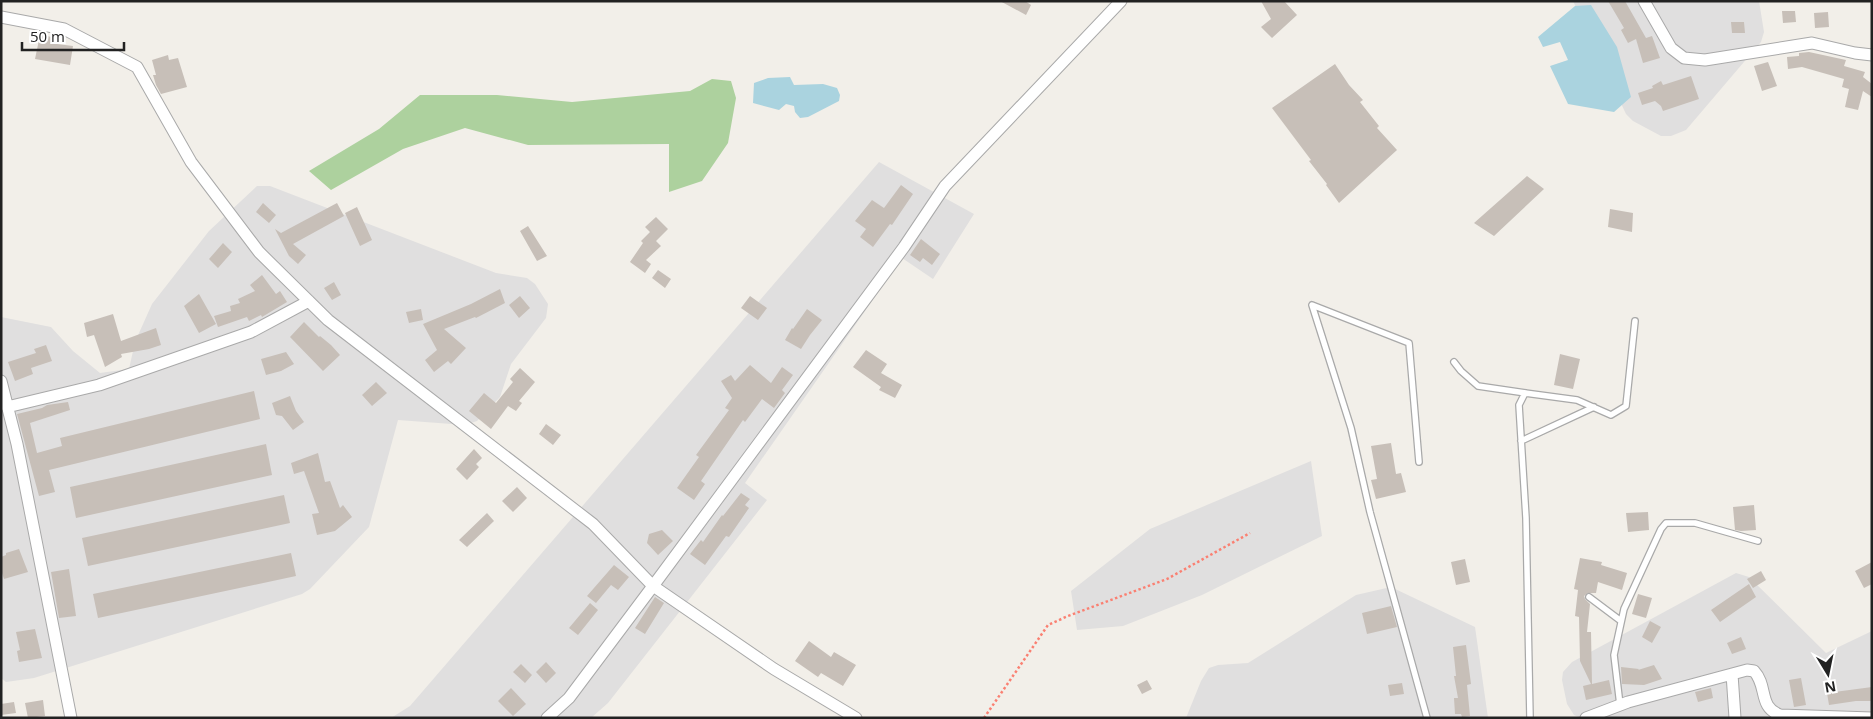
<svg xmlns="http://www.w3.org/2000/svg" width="1873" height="719" viewBox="0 0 1873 719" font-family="'Open Sans',sans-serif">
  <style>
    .residential { fill: #e0dfdf }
    .forest { fill: #add19e }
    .water { fill: #aad3df }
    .building { fill: #c7bfb8 }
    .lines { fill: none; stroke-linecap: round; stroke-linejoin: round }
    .lane-casing { stroke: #a9a9a9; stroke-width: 8 }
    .street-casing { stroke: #a9a9a9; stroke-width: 13 }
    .path { stroke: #fa8072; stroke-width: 2.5; stroke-dasharray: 2.5 2.5; stroke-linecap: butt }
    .lane { stroke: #fff; stroke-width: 5.5 }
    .street { stroke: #fff; stroke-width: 11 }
  </style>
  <rect width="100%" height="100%" fill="#f2efe9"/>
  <path class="residential" d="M1573 1H1759L1764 32 1761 42 1686 130 1671 136H1661L1633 121 1626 114Z
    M879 162 974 214 933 279 902 258 745 483 767 500 608 703 591 718H391L410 706Z
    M257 186H270L496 273 527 278 535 284 548 304 546 318 511 364 500 397 477 421 465 425 398 420 369 527 310 589 302 594 34 678 6 682 1 678V317L51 327 73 351 100 373 129 369 135 342 152 304 209 231Z
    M1311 461 1322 536 1202 595 1123 626 1077 630 1071 591 1150 529Z
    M1736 573 1749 577 1826 653 1872 631V718H1581L1574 715 1567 704 1562 680 1563 672 1572 662Z
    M1391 587 1475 627 1488 718H1186L1201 681 1209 668 1218 665 1248 663 1356 595Z"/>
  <path class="forest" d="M712 79 731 81 736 98 728 143 702 181 669 192V144L528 145 465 128 403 149 331 190 309 171 379 129 420 95H497L572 102 690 91Z"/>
  <path class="water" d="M1591 5 1617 47 1631 97 1614 112 1568 104 1550 66 1568 60 1560 42 1543 47 1538 37 1575 6Z
    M790 77 794 85 823 84 837 88 840 95 839 101 808 117 800 118 795 112 794 106 786 104 779 110 753 103 754 83 768 78Z"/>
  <path class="building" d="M1000 1H1025L1031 5 1026 15Z
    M1261 1H1284L1297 15 1272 38 1261 27 1271 19Z
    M1608 1H1625L1646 38 1652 36 1660 58 1643 63 1636 39 1628 43 1621 30 1624 28Z
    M1782 11H1795L1796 22 1783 23Z
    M1828 12 1829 27 1815 28 1814 13Z
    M1731 22H1744L1745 33H1732Z
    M40 35 58 38 57 44 73 46 70 65 35 59Z
    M1809 52 1846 60 1844 66 1865 72 1863 77 1872 84V97L1863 91 1858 110 1845 107 1849 89 1842 87 1844 79 1802 67 1788 69 1787 57 1799 56V53Z
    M168 55 169 60 178 58 187 87 161 94 156 85 153 75H156L152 60Z
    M1768 62 1777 86 1762 91 1754 66Z
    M1335 64 1349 85 1363 100 1360 102 1379 126 1377 128 1397 150 1339 203 1326 185 1327 184 1309 161 1311 160 1272 108Z
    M1691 76 1699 99 1663 111 1661 106 1655 101 1642 105 1638 93 1653 88 1652 86 1661 81 1663 85Z
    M1527 176 1544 189 1494 236 1474 223Z
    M901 185 913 194 892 225 890 224 873 247 860 237 866 229 855 221 872 200 884 208Z
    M263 203 276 215 269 223 256 212Z
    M337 203 344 216 293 244 306 255 298 264 289 256 275 229 281 233Z
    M357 207 372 240 360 246 345 213Z
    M1610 209 1633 213 1632 232 1608 227Z
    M656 217 668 229 656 241 661 246 646 260 651 264 645 273 630 262 643 243 641 241 650 232 645 227Z
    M528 226 547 256 537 261 520 231Z
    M921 239 940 254 932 265 923 258 920 262 910 255Z
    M223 243 232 252 218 268 209 259Z
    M658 270 671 279 665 288 652 278Z
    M262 275 276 294 280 291 287 302 262 317 261 315 249 321 247 317 218 327 214 316 231 311 230 306 240 303 238 299 255 291 250 285Z
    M334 282 341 295 332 300 324 288Z
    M500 289 505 303 476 318 475 317 444 329 466 348 451 364 448 361 434 372 425 360 437 350 423 324 471 304Z
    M199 294 216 324 199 333 184 306Z
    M520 296 530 308 519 318 509 305Z
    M750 296 767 308 758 320 741 308Z
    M421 309 423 320 409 323 406 312Z
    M807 309 822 320 810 335 801 349 785 340 792 328 793 329Z
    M113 314 121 341 156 328 161 345 149 349 121 354 122 357 105 367 94 335 87 337 84 323Z
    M304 322 319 337 320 336 331 345 340 355 323 371 290 337Z
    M46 345 52 361 31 368 33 374 15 381 8 362 36 353 34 349Z
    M866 350 887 364 881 373 902 385 895 398 879 390 881 387 853 367Z
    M286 352 294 364 281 371 266 375 261 359Z
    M1560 354 1580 359 1573 389 1554 385Z
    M750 365 771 383 782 367 793 375 782 390 785 393 774 408 762 399 745 422 743 420 701 481 705 484 694 500 677 488 699 457 696 455 729 410 725 408 732 398 721 381 731 375 735 381Z
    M520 368 535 382 519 401 522 403 516 411 508 406 491 429 469 411 484 393 496 403 513 382 510 379Z
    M376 382 387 393 372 406 362 395Z
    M254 391 260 419 49 470 55 492 39 496 17 414 42 408 47 405 68 402 70 410 30 423 37 453 62 446 60 438Z
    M290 396 296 411 304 422 293 430 282 416 276 415 272 403Z
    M546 424 561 435 553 445 539 434Z
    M1391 443 1396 474 1401 473 1406 492 1376 499 1371 480 1377 479 1371 446Z
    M266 444 272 475 76 518 70 487Z
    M474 449 482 458 476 464 479 467 467 480 456 469Z
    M318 453 325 482 330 481 340 508 343 505 352 517 335 531 317 535 312 514 319 513 304 471 294 474 291 463Z
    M517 487 527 498 513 512 502 501Z
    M741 493 750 499 745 505 749 508 729 537 726 536 705 565 690 554 701 540 703 542 722 515 723 516Z
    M284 495 290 523 88 566 82 538Z
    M1754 505 1756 530 1741 531 1735 530 1733 507Z
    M1648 512 1649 530 1628 532 1626 513Z
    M487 513 494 521 467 547 459 540Z
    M662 530 673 541 658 555 647 543 649 534Z
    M19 549 28 572 4 579 1 570V557L6 555V553Z
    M291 553 296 576 98 618 93 594Z
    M1580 558 1602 562 1601 565 1627 573 1622 590 1598 582 1596 593H1588L1584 596 1585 599 1590 604 1587 632H1591L1592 684 1609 680 1612 694 1586 700 1583 686 1591 684 1580 661 1579 617 1575 616 1578 590 1574 589Z
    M1465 559 1470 582 1456 585 1451 562Z
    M1872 562V584L1864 588 1855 571Z
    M614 565 629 577 618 590 611 585 596 603 587 596Z
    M69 569 76 616 59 618 51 572Z
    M1761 571 1766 580 1753 588 1747 579Z
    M1749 584 1756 597 1720 622 1711 610Z
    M1638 594 1652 598 1646 618 1632 614Z
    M655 597 664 603 645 634 635 628Z
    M590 603 598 610 578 635 569 628Z
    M1391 606 1397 627 1367 634 1362 613Z
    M1650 621 1661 627 1652 643 1642 637Z
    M35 629 42 658 19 662 17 651 20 650 16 632Z
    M1741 637 1746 649 1732 654 1727 643Z
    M809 641 831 657 834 652 856 665 843 686 821 673 818 677 795 661Z
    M1466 645 1471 684 1467 685 1470 716 1462 717 1461 714H1455L1454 698H1458L1454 676H1456L1453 647Z
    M546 662 556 673 546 683 536 672Z
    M521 664 532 675 525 683 513 672Z
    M1654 665 1662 679 1644 685 1622 684 1621 667 1639 669 1638 670Z
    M1801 678 1806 705 1794 707 1789 680Z
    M1147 680 1152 689 1142 694 1137 685Z
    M1402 683 1404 694 1390 696 1388 685Z
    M1872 687V701H1856L1829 705 1827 693Z
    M511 688 526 704 513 716 498 701Z
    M1711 688 1713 698 1698 702 1695 692Z
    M43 700 45 716 28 718 25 703Z
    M14 702 16 713 1 715V704Z"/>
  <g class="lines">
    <defs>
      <path id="lane" d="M1454 362 1461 371 1478 386 1526 393
        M1521 441 1594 407
        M1419 462 1409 343 1312 305 1351 428 1370 512 1427 718
        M1589 597 1621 621
        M1620 705 1614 655 1624 609 1661 529 1666 523H1695L1758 541
        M1530 718 1526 518 1519 405 1525 393 1577 400 1611 415 1626 406 1635 321"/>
      <path id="street" d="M1644 1 1671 48 1684 58 1705 60 1812 43 1855 53 1872 55
        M1 17 64 29 137 67 191 162 259 252 328 320 593 524 653 586 774 669 856 718
        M1 381 17 444 71 718
        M7 407 99 385 251 332 309 301
        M1732 674 1735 718
        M547 718 569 698 653 586 904 247 945 186 1121 1
        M1586 718 1628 702 1747 670 1754 671C1768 686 1758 707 1780 715L1872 718"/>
    </defs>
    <use href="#lane" class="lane-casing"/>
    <use href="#street" class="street-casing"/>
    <path class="path" d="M984 718 1048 625 1068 616 1167 579 1250 533"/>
    <use href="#lane" class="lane"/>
    <use href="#street" class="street"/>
  </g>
  <rect width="1873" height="719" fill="none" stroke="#222222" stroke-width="5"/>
  <g transform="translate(1828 674) rotate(170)" stroke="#ffffff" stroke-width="4" paint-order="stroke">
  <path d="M0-4L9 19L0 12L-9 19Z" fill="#222222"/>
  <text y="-8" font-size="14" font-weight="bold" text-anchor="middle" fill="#222222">N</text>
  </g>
  <path d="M22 42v8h102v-8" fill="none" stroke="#222222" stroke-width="2.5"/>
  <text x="30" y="42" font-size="15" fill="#222222" stroke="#ffffff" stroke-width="4" paint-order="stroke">50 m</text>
</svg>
